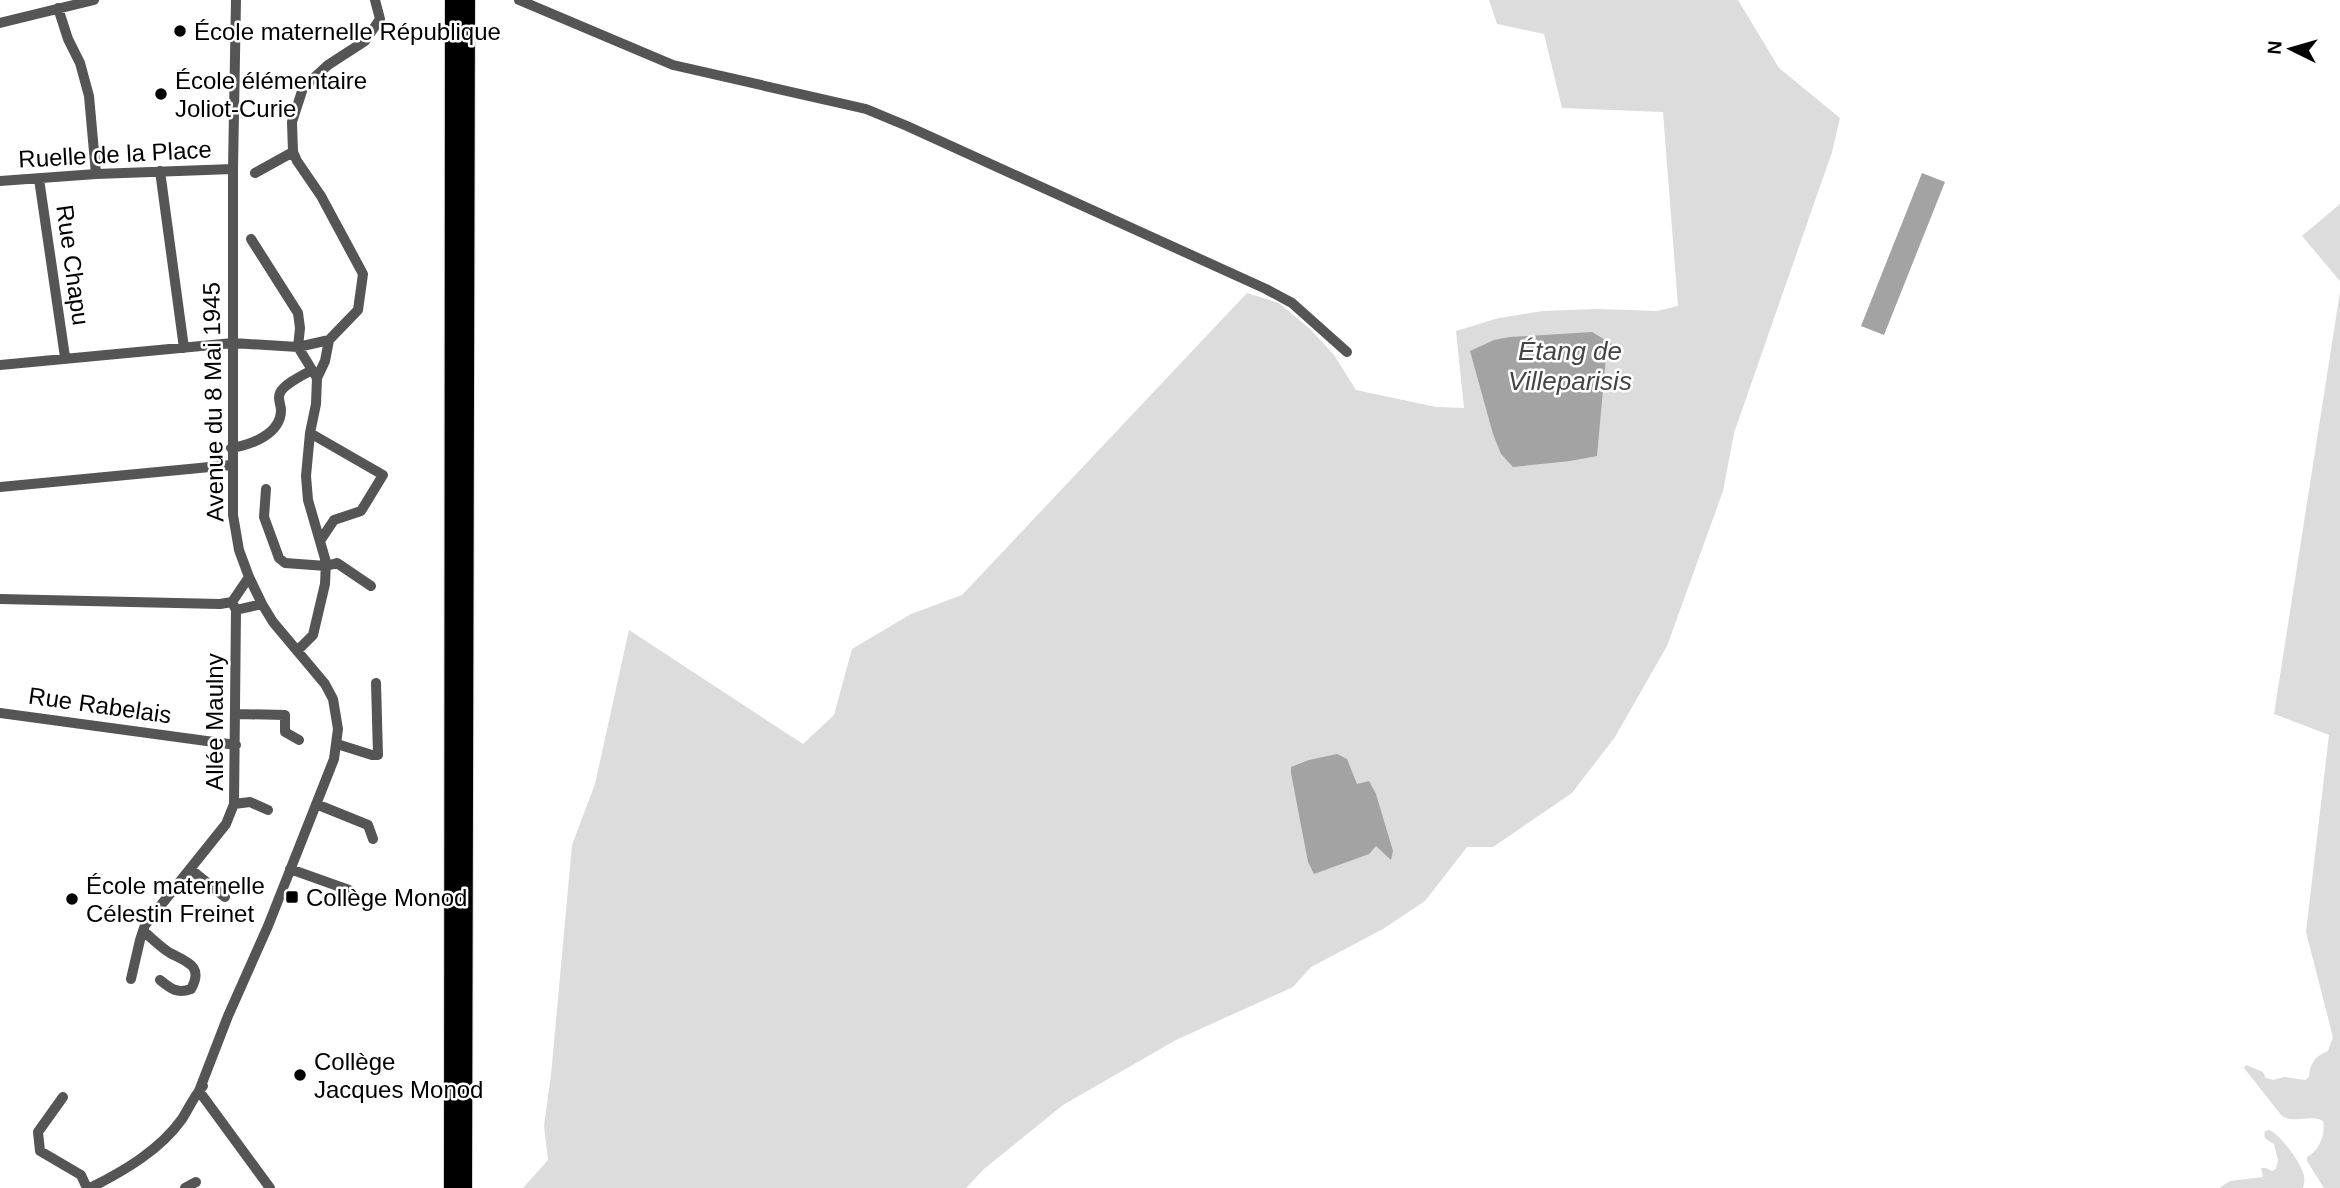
<svg xmlns="http://www.w3.org/2000/svg" width="2340" height="1188" viewBox="0 0 2340 1188" font-family="Helvetica,sans-serif">
  <style>
    .green { fill: #dcdcdc }
    .water { fill: #a3a3a3 }
    .lines { fill: none; stroke-linecap: round; stroke-linejoin: round }
    .highway-casing { stroke: #dbdbdb; stroke-width: 18 }
    .minor { stroke: #555; stroke-width: 10 }
    .highway { stroke: #000; stroke-width: 16 }
    .poi-dot { fill: #000; stroke: #fff; stroke-width: 2.5 }
    .labels { text-anchor: middle; dominant-baseline: central; stroke-width: 5; stroke-linejoin: round; paint-order: stroke }
    .poi-label { font-size: 24px; fill: #000; stroke: #fff; text-anchor: start }
    .street-label { font-size: 24px; fill: #000; stroke: #fff }
    .water-label { font-size: 26px; font-style: italic; fill: #444; stroke: #fff }
  </style>
  <rect width="100%" height="100%" fill="#fff"/>
  <path class="green" d="M1489 0H1738L1779 68 1840 118 1832 152 1734 433 1723 491 1667 646 1615 737 1572 793 1493 847H1467L1425 901 1383 929 1311 967 1293 987 1176 1040 1063 1105 984 1169 966 1188H523L548 1160 544 1126 551 1075 572 845 595 784 629 630 803 744 834 715 852 649 911 614 962 595 1247 293 1279 303 1310 329 1334 355 1356 390 1436 407 1464 408 1456 331 1499 318 1543 311 1597 309 1657 311 1678 306 1663 112 1562 108 1544 34 1497 24Z
    M2340 204V281L2302 236Z
    M2340 292V1188H2324L2307 1161V1157C2319 1151 2326 1134 2323 1121 2310 1114 2295 1124 2282 1116L2244 1068 2246 1065 2263 1072 2266 1078 2273 1080 2284 1077 2305 1080 2309 1077C2310 1063 2315 1056 2328 1051L2333 1037 2306 932 2329 735 2274 714Z
    M2269 1130C2280 1134 2302 1164 2304 1176 2305 1180 2304 1184 2303 1188H2219L2230 1181 2263 1177 2261 1168H2266L2272 1171 2276 1169 2278 1160 2274 1144C2267 1140 2263 1139 2265 1131Z"/>
  <path class="water" d="M1922 173 1945 182 1884 335 1861 326Z
    M1592 332 1612 344 1606 357 1597 456 1570 461 1513 467 1501 454 1493 434 1470 351 1494 340 1510 337Z
    M1337 754 1347 759 1357 784 1369 781 1376 794 1393 851 1391 860 1376 846 1369 854 1314 874 1308 862 1291 773V767L1309 760Z"/>
  <g class="lines">
    <defs>
      <path id="highway" d="M452 1188 453 0
        M464 1188 467 0"/>
    </defs>
    <use href="#highway" class="highway-casing"/>
    <path class="minor" d="M519 0 673 65 866 109 907 126 1266 289 1292 303 1347 352
      M58 8 68 39 80 63 89 96 96 174
      M0 23 94 0
      M160 171 184 348
      M255 173 293 152
      M39 179 65 357
      M0 181 96 174 233 169
      M251 239 298 313 300 328 298 347 317 378
      M0 365 233 343 298 347 329 340 358 310 363 274 321 196 297 161 293 152 292 122 303 88 328 65 365 41 380 19 375 0
      M310 433 383 475 361 511 334 520 320 541
      M231 448C251 445 281 434 281 410 281 404 277 399 280 393 284 384 303 375 312 370
      M0 487 231 465
      M266 489 264 517 279 558 285 563 326 566 337 563 371 586
      M0 599 220 604 232 602 249 577
      M236 610 262 604
      M297 651 313 635 325 584 326 562 308 500 306 476 310 433 316 404 317 378 325 361 329 340
      M0 713 236 745
      M236 714 285 715V732L299 740
      M337 744 372 755H378L376 683
      M234 804 250 802 268 810
      M316 804 368 825 373 839
      M190 869 225 897
      M290 869 349 890
      M143 931C152 938 160 947 170 953 187 962 204 966 191 989 177 994 171 989 160 980
      M131 979 140 940 145 925 226 824 234 804 236 610 232 602
      M199 1091 228 1016 268 926 334 759 338 729 333 699 325 684 273 622 262 604 249 577 239 550 233 515V169L236 0
      M199 1091 270 1188
      M63 1097 38 1132 40 1151 81 1175 87 1188
      M90 1188C124 1171 160 1150 182 1119 189 1108 194 1096 203 1086
      M185 1188 196 1182"/>
    <use href="#highway" class="highway"/>
  </g>
  <g class="poi-dot">
    <circle cx="180" cy="31" r="7"/>
    <circle cx="161" cy="94" r="7"/>
    <rect x="285" y="890" width="14" height="14" rx="3.5"/>
    <circle cx="72" cy="899" r="7"/>
    <circle cx="300" cy="1075" r="7"/>
  </g>
  <g class="labels">
    <g class="poi-label">
      <text x="194" y="31">École maternelle République</text>
      <text x="175" y="80">École élémentaire<tspan x="175" dy="28">Joliot-Curie</tspan></text>
      <text x="86" y="885">École maternelle<tspan x="86" dy="28">Célestin Freinet</tspan></text>
      <text x="306" y="897">Collège Monod</text>
      <text x="314" y="1061">Collège<tspan x="314" dy="28">Jacques Monod</tspan></text>
    </g>
    <g class="street-label">
      <text transform="translate(115 154) rotate(-3)">Ruelle de la Place</text>
      <text transform="translate(73 265) rotate(82)">Rue Chapu</text>
      <text transform="translate(213 402) rotate(-91)">Avenue du 8 Mai 1945</text>
      <text transform="translate(100 705) rotate(8)">Rue Rabelais</text>
      <text transform="translate(214 722) rotate(-90)">Allée Maulny</text>
    </g>
    <g class="water-label">
      <text x="1570" y="351">Étang de<tspan x="1570" dy="30">Villeparisis</tspan></text>
    </g>
  </g>
  <g transform="translate(2291 49) rotate(275)" stroke="#ffffff" stroke-width="5" paint-order="stroke">
  <path d="M0-5L12 26L0 18L-12 26Z" fill="#000000"/>
  <text y="-10" font-size="19" font-weight="bold" text-anchor="middle" fill="#000000">N</text>
  </g>
</svg>
